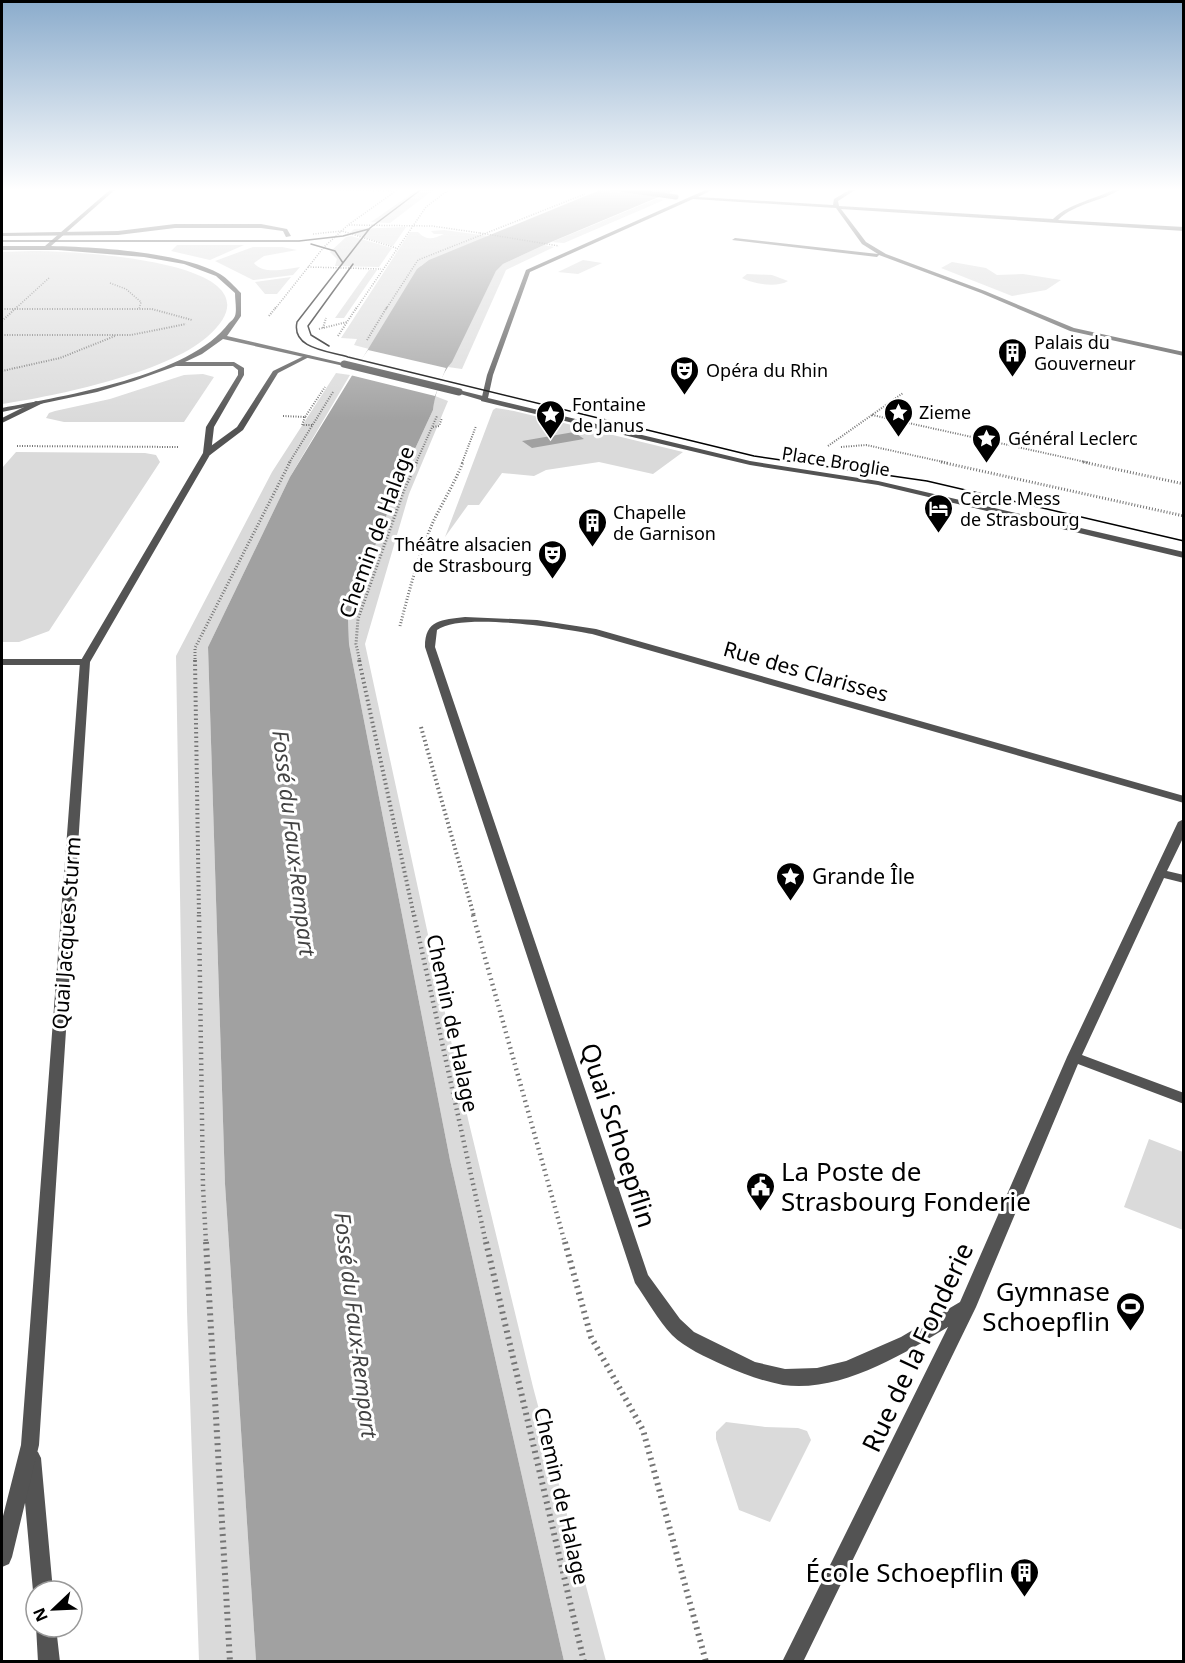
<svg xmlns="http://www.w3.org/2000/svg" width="1185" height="1663" viewBox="0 0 1185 1663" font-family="'Noto Sans',sans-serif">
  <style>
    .green { fill: #dadada }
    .water { fill: #a1a1a1 }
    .pier { fill: #fff }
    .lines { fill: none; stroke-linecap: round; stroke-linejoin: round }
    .path-far5 { stroke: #757575; stroke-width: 1.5; stroke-dasharray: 1 1.5; stroke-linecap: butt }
    .path-far4 { stroke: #757575; stroke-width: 2; stroke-dasharray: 1 1.5; stroke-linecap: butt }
    .path-far3 { stroke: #757575; stroke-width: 3; stroke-dasharray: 1 2; stroke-linecap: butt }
    .path-far2 { stroke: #757575; stroke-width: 4; stroke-dasharray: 1.5 3; stroke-linecap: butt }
    .path-far1 { stroke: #757575; stroke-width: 4.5; stroke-dasharray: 1.5 4; stroke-linecap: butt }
    .path { stroke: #757575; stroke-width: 6; stroke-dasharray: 2 4.5; stroke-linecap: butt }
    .service { fill: #535353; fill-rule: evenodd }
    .pedestrian { fill: #535353; fill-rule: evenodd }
    .minor { fill: #535353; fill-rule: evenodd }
    .tertiary { fill: #535353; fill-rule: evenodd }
    .tram { stroke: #000; stroke-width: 1.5 }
    .path-bridge { stroke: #757575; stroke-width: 1.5; stroke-dasharray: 1 1.5; stroke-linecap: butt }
    .minor-bridge { stroke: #535353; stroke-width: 5 }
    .tertiary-bridge { stroke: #535353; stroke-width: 7 }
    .labels { text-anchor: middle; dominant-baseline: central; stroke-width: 6; stroke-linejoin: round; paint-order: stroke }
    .far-poi-label { font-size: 18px; fill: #000; stroke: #fff; text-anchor: start }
    .far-street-label { font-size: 18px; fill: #000; stroke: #fff }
    .street-label { font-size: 21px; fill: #000; stroke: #fff }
    .poi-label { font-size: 21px; fill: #000; stroke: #fff; text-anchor: start }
    .water-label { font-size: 22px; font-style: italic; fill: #424242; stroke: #fff }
    .near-street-label { font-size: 26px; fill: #000; stroke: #fff }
    .near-poi-label { font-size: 26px; fill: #000; stroke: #fff; text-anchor: end }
  </style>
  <rect width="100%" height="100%" fill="#fff"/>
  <path class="green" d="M420 188H436L390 223 371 222Z
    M656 199 664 200 564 243 552 242Z
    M406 227 393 246 350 233 354 229Z
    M444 230 488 236 422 265 369 349 354 345 357 339 341 338 410 232H418C427 241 433 239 444 234H434L431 231Z
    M351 236 392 248 379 267 335 266 337 259 330 252 346 237Z
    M177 245H244L210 260 171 251Z
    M544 245 554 247 506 270 462 369 448 367 496 271 503 264Z
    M253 247H282L297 250 264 256 254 263C263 275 286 269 300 267L293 275 253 280 215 261Z
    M32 251C65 251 296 259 207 337 166 373 56 396 2 404V252Z
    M583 260 602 263 578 274 558 272Z
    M952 262 986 268 997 275 1023 274 1061 280 1046 290 1012 296 941 268Z
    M369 270H377L344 318H335Z
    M747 274 772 275 788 281C777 288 753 284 742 278Z
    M291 277 277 294H265L255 282Z
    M336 373 350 375 290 477 208 647 225 1184 256 1661H199L187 1311 176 656 272 472Z
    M203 374 214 377 184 422H64L46 418 49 413 55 411 110 399 184 375Z
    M435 396 448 401 409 494 365 644 468 1119 533 1387 606 1661H564L450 1160 349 644 348 619 396 490 433 410Z
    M496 408 514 411 683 452 653 474 599 462 546 470 534 476 502 473 479 505H468L445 537 493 410Z
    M16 452 145 453 156 455 160 462 49 631 19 642H2V468Z
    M1149 1139 1183 1152V1230L1124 1207Z
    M726 1422 765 1427 798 1428 807 1431 811 1440 770 1522 739 1510 716 1439V1432Z"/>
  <path class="water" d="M605 188H680L544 245 503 264 496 271 452 362C441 374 435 394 433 410L396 490 348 619 349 644 450 1160 564 1661H256L225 1184 208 647 290 477 417 269 429 260Z
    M574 432 584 439 532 448 522 441Z"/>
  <path class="pier" d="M368 350 446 368 435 396 350 375Z"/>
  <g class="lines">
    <path class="path-far5" d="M328 190 395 191
      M349 225 432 226 480 233
      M313 234 342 231 396 248
      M308 267 381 269
      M110 283 126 289 141 302 139 309
      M15 309 50 277
      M275 309 324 247 348 225 400 188
      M356 309 426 207 451 188
      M386 309 418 260 585 194"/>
    <path class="path-far4" d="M2 309H152L192 320
      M269 316 276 307
      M2 321 17 307
      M323 328 326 318
      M319 329 347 322 357 307
      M2 335H131L186 324
      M338 336 347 322
      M367 340 387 307
      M2 371 60 358 115 336
      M872 415 1090 463
      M283 416 305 417 325 387
      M305 417 302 425H312
      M433 427 439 426 442 418
      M17 446 178 447
      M828 446 903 393
      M841 447 866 445 948 463
      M289 463 333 392
      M416 463 437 416
      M462 463 476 426"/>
    <path class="path-far3" d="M941 462 1184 516
      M1083 462 1184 484
      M400 626C409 591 419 553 434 520 444 500 455 482 463 462
      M195 662V648L290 462
      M360 662 356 644 358 619 404 490 417 462"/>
    <path class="path-far2" d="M195 660 199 916
      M359 660 414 916
      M421 727 474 916"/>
    <path class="path-far1" d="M199 915 203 1187 206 1243
      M414 915 486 1243
      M473 915 565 1243"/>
    <path class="path" d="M206 1242 230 1662
      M486 1242 584 1662
      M565 1242 591 1337 643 1430 706 1662"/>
    <path class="service" d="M306 355 311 356 278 373 243 430 210 455H204V451L237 427 273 371Z
      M31 1449 38 1452 41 1458 53 1591H36V1598L33 1591 21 1458 24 1452Z
      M36 1626 56 1627 60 1662H38Z"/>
    <path class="pedestrian" d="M175 224H261L287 229 291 236 286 237 283 231 261 228H175L118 235 2 236V233L118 231Z
      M36 401 43 403 2 423V418Z"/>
    <path class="minor" d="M710 188H716L698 197 833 205 834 199 853 188H858L838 201 839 206 1053 219C1071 202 1095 200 1117 188H1122C1103 202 1076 202 1058 220L1184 227V231L841 209 866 242 886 254 985 291 1074 328 1184 352V356L1070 331 981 293 879 255 877 257 732 240 735 238 878 254 862 244 836 208 693 199 530 272 493 375 488 398 750 461 878 481 1184 552V558L878 485 750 465 481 401 487 375 526 270Z
      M465 617 537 620 596 629 1184 796V803L592 634C561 628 461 612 437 630L435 647 648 1275 680 1319 694 1332 755 1362 785 1369 817 1368 846 1361 901 1337 960 1302 1067 1057 1178 822 1184 819V836L1167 871 1184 875V883L1164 878 1082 1055 1184 1093V1104L1078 1064 976 1307 803 1662H782L948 1327C902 1355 840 1393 783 1385 762 1381 743 1374 723 1365 706 1357 685 1348 672 1335 658 1320 647 1300 635 1283L425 647C425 619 442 620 465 617Z
      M2 659H85L90 662 85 665H2Z"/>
    <path class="tertiary" d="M112 188H117L51 246C96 247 181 252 220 274 227 278 235 287 241 293V316L227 336 347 364 344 366 223 339 202 354 185 362H234L244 368V375L214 427 211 453 90 662 39 1445 12 1557 9 1564 2 1567V1520L21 1445 80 662 203 453 206 427 238 375V370L233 366H176L134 381 97 392 2 412V408C64 396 190 376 229 323 231 321 234 319 235 316 237 310 235 300 235 293L216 276 184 264 144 257 58 250H2V246H45Z
      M459 390 487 397 488 399 484 401 457 393 455 392Z"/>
    <path class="tram" d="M423 188 370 228 297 322C291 349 329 351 348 357L754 456 927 481 1184 541
      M2 241H299L343 236 369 229
      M311 244 335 251 343 263
      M329 346 311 335 308 326 353 264"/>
    <path class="path-bridge" d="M480 233 559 246"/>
    <path class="minor-bridge" d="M612 188 676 197"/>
    <path class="tertiary-bridge" d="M344 364 459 392"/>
  </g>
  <linearGradient id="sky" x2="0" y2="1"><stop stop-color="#8baccc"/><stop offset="0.45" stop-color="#fff"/><stop offset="1" stop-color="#fff" stop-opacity="0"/></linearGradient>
  <rect width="1185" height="421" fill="url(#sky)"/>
  <defs>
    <symbol id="building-pin" viewBox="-11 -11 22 30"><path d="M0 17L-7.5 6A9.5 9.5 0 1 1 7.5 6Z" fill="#000" stroke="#fff"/><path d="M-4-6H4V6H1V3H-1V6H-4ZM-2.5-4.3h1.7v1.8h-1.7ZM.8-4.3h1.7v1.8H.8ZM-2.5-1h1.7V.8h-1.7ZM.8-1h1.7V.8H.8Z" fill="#fff"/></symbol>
    <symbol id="theatre-pin" viewBox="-11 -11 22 30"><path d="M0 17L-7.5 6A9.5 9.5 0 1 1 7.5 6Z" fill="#000" stroke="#fff"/><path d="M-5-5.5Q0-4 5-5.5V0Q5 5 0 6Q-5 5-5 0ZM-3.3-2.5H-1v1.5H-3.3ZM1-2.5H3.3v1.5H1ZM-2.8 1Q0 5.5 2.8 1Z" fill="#fff"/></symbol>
    <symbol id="sight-pin" viewBox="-11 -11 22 30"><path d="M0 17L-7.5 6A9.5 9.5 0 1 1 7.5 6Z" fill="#000" stroke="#fff"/><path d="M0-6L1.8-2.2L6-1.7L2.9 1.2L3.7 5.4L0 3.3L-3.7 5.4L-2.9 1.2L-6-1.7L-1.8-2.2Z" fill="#fff"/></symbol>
    <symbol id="hotel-pin" viewBox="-11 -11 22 30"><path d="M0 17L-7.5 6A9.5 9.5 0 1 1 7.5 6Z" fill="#000" stroke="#fff"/><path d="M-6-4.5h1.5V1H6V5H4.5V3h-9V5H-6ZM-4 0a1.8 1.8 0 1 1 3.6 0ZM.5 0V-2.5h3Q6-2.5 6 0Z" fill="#fff"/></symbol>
    <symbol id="civic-pin" viewBox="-11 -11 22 30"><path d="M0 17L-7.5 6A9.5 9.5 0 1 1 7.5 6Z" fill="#000" stroke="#fff"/><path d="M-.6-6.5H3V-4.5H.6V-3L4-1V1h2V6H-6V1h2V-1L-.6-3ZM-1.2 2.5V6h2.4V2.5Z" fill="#fff"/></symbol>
    <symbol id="stadium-pin" viewBox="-11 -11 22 30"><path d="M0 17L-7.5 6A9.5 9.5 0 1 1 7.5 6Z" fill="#000" stroke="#fff"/><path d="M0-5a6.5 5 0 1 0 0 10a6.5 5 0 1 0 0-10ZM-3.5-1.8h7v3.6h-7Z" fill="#fff"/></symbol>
  </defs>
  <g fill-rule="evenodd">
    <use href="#building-pin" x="996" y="336" width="33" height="45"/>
    <use href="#theatre-pin" x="668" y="354" width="33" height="45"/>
    <use href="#sight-pin" x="882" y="396" width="33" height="45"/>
    <use href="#sight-pin" x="534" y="398" width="33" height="45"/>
    <use href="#sight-pin" x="970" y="422" width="33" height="45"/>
    <use href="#hotel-pin" x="922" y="492" width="33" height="45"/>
    <use href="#building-pin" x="576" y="506" width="33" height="45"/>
    <use href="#theatre-pin" x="536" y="538" width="33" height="45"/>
    <use href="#sight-pin" x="774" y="860" width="33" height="45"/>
    <use href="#civic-pin" x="744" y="1170" width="33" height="45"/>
    <use href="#stadium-pin" x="1114" y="1290" width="33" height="45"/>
    <use href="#building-pin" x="1008" y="1556" width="33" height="45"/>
  </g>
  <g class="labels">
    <g class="far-poi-label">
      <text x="1034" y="342">Palais du<tspan x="1034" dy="21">Gouverneur</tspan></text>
      <text x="706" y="370">Opéra du Rhin</text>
      <text x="572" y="404">Fontaine<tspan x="572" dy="21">de Janus</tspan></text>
      <text x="919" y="412">Zieme</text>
      <text x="1008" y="438">Général Leclerc</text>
      <text x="960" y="498">Cercle Mess<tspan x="960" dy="21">de Strasbourg</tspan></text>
      <text x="613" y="512">Chapelle<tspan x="613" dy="21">de Garnison</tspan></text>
      <text x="532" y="544" text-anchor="end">Théâtre alsacien<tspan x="532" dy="21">de Strasbourg</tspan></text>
    </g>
    <g class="far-street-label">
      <text transform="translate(836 461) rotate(9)">Place Broglie</text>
    </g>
    <g class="street-label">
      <text transform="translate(376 532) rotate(-70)">Chemin de Halage</text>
      <text transform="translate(806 671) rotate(16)">Rue des Clarisses</text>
      <text transform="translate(66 933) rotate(-86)">Quai Jacques Sturm</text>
      <text transform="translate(453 1023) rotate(78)">Chemin de Halage</text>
      <text transform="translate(562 1496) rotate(77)">Chemin de Halage</text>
    </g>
    <g class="poi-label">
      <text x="812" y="876">Grande Île</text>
    </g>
    <g class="water-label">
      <text transform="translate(295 843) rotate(83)">Fossé du Faux-Rempart</text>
      <text transform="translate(357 1325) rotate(83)">Fossé du Faux-Rempart</text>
    </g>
    <g class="near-street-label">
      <text transform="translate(619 1135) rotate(72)">Quai Schoepflin</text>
      <text transform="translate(917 1347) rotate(-65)">Rue de la Fonderie</text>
    </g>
    <g class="near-poi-label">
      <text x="781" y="1171" text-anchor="start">La Poste de<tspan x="781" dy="30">Strasbourg Fonderie</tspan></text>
      <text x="1110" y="1291">Gymnase<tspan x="1110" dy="30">Schoepflin</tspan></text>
      <text x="1004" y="1572">École Schoepflin</text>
    </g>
  </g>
  <rect width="1185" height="1663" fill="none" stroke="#000000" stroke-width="6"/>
  <g transform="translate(54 1609) rotate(247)"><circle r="28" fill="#ffffff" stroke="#999999" stroke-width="1.5"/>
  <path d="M0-4.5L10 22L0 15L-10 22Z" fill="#000000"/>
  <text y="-9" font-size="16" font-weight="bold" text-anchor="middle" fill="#000000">N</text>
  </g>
</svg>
